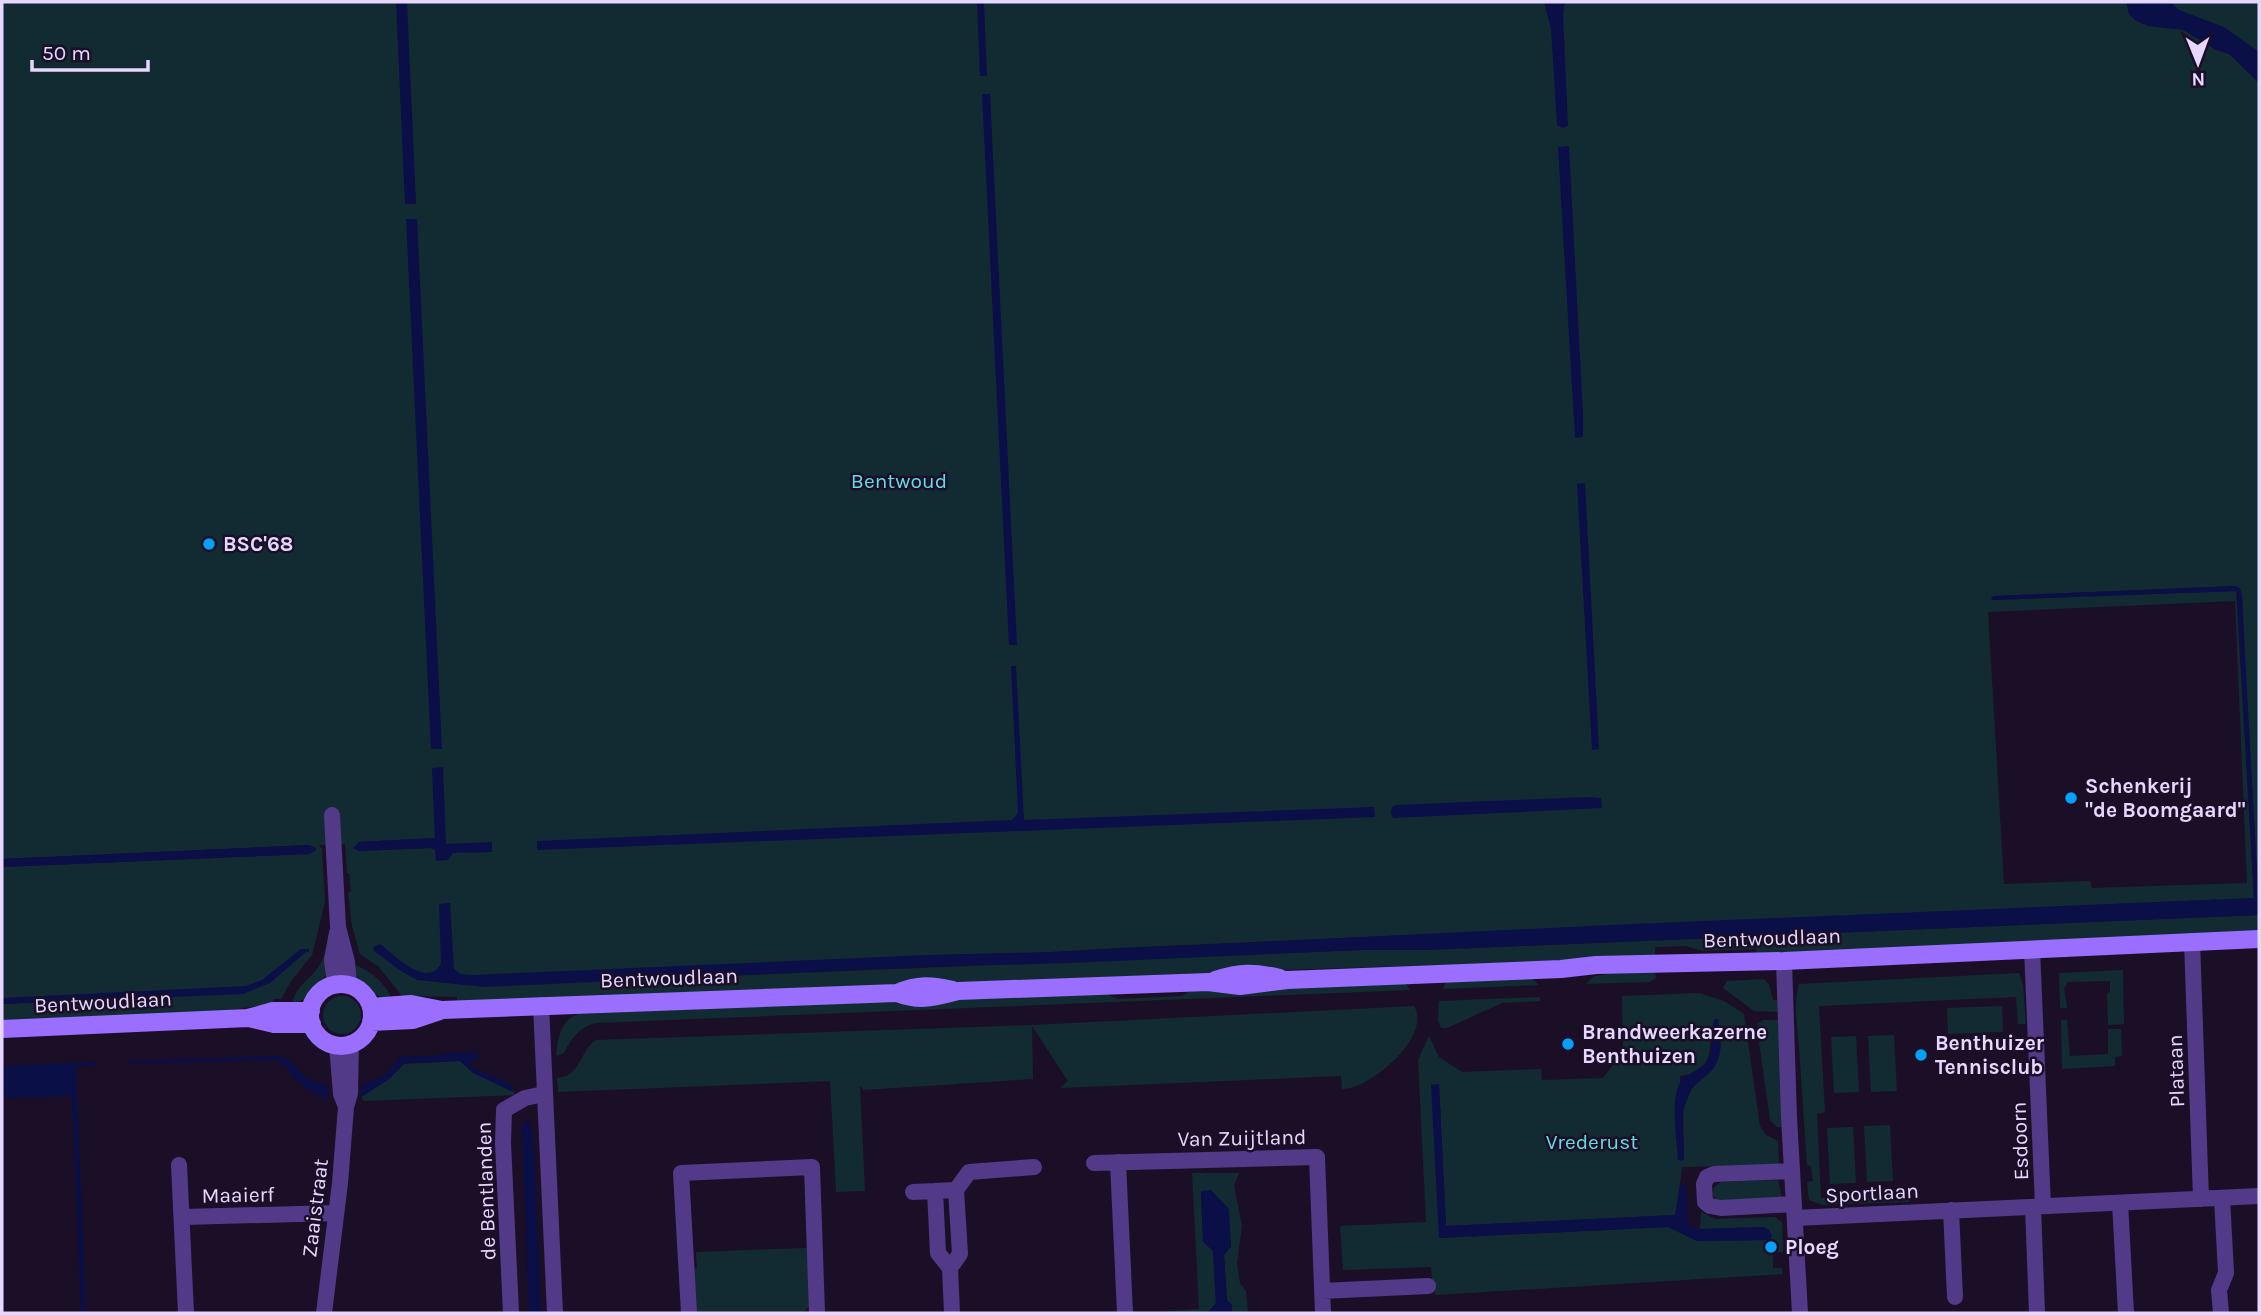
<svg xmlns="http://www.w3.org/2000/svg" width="2261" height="1315" viewBox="0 0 2261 1315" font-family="Karla,sans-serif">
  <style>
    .green { fill: #122b32; fill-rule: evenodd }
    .water { fill: #0a0f47 }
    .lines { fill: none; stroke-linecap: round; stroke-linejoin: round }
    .street { stroke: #523a88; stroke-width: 16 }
    .secondary { stroke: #9a6eff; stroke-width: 18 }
    .poi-dot { fill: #03a0ff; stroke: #1b0f28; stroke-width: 2.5 }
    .labels { text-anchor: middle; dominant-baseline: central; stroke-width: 5; stroke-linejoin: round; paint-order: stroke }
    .park-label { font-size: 21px; fill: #60dee2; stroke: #1b0f28 }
    .poi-label { font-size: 21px; font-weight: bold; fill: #e6d7ff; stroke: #1b0f28; text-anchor: start }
    .street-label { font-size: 21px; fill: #e6d7ff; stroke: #1b0f28 }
  </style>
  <rect width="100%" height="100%" fill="#1b0f28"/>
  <path class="green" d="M2 2H2259V898L2240 588 2235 586 1994 596 1993 600 2236 591 2254 898 1116 948 558 983 1360 950H1426L2259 915V932L1756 954V949L1703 951 1686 946 1655 947V958L1280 970 1240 968 1208 973 966 982 915 981 889 985 457 1002V997L402 996 379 967 360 954 352 926 348 892H351L349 874 347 873 345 844 319 845 322 849 325 902 312 955 291 981 281 999H274L272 1004 223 1011 2 1021V1004L118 999 2 1000V867L310 854 313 847 309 845 287 846 2 859ZM2235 601 2247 883 2092 888 2090 881 2004 884 1988 612ZM432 768 436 855V849L431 848 359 851 356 846 359 842 435 838Z
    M329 932C328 966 331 992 292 1004 297 984 309 981 319 966 325 957 327 943 329 932Z
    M353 964C372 972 382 980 392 998 373 999 355 982 353 964Z
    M1655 968 1656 978 1650 982 1586 984 1594 976 1604 975 1615 969Z
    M2123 970 2124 1024 2108 1025 2107 993 2110 992V981L2067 982 2066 987H2064L2067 1008H2060L2059 973Z
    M2019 973 2023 985 2026 1024H2018L2016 997 1819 1006 1825 1112 1817 1114 1821 1198 1909 1193V1202L1822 1205 1809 1200 1807 1182 1813 1181 1811 1166 1807 1165C1804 1126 1802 1088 1799 1049 1798 1028 1793 1004 1799 984Z
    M1531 978 1539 985 1443 989 1446 981Z
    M1764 979 1769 985 1773 1000H1777L1778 1012 1754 1011 1723 988 1727 981Z
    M1405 982 1410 990 596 1023C579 1027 572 1038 564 1053L556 1056C558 1038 560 1020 579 1014L874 1002 911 1004 965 999 1104 993 1118 999 1182 996 1192 990Z
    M1699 993 1724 1001 1744 1014 1760 1126 1766 1135 1778 1141 1779 1165 1682 1167 1676 1215 1446 1226 1439 1085 1440 1238 1669 1227 1697 1241 1769 1240 1764 1227 1700 1229 1701 1212 1716 1219 1775 1217 1782 1222 1783 1252 1773 1253V1268H1782L1783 1274 1435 1295V1290H1433L1431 1267 1343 1270 1340 1226 1426 1222 1418 1060 1429 1036 1439 1057 1462 1072 1541 1069 1542 1080 1603 1078 1623 1051 1622 996ZM1710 1027 1721 1046 1714 1068 1692 1088 1683 1109 1684 1159 1682 1161 1680 1076C1710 1073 1712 1052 1710 1027Z
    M323 1015a19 19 0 1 1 38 0a19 19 0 1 1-38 0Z
    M1540 997V1001L1502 1003 1447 1028H1441L1438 1021 1439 1001Z
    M1414 1006C1433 1036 1369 1090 1342 1089L1341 1076 1060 1088 1068 1081 1032 1026 1033 1079 864 1090 860 1086 865 1191 836 1192 830 1081 558 1092 557 1078C582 1076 579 1051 596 1040L1032 1025Z
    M2002 1006 2003 1032 1948 1034 1947 1008Z
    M1764 1020H1778L1786 1127H1777L1770 1120 1757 1028 1758 1023Z
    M2061 1020H2067L2070 1056 2108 1054V1029H2121L2122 1056 2115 1057V1066L2062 1069Z
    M1894 1035 1897 1091 1871 1092 1868 1036Z
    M1856 1036 1859 1092 1834 1093 1831 1037Z
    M460 1061 471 1070 511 1091 513 1090 515 1095 364 1101 361 1097 389 1079 404 1064Z
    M1890 1125 1893 1181 1867 1182 1864 1126Z
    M1853 1127 1856 1183 1830 1184 1827 1128Z
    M1192 1173H1239L1234 1186 1242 1226 1237 1264 1240 1283 1246 1291 1248 1313H1232V1305L1227 1300 1224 1254 1201 1191 1203 1241 1213 1251 1216 1304 1207 1313H1146L1199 1309Z
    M1778 1180 1782 1199 1717 1201 1712 1194 1714 1187 1721 1182Z
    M807 1248 812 1303 803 1313 696 1312 694 1269 697 1268 696 1252Z"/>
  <path class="water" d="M396 2H407L416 204H405Z
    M977 2H984L987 76H980Z
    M1544 2H1565L1563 14 1568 126 1563 128 1557 125 1551 29Z
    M2126 2H2171L2179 10 2224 27 2259 52V83L2229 54 2216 50 2183 30 2148 26 2136 21 2129 14Z
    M982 94H990L1017 645H1009Z
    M1569 146 1583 415V437L1575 438 1558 147Z
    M406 219H417L442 749H431Z
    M1585 483 1599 749 1592 750 1577 484Z
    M2235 586 2240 588 2242 595 2259 915 1426 950H1360L1070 963 917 967 484 987 417 980 401 971 374 951 373 947 380 944C395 955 426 989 441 964L439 904 450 903 454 969 461 974 472 975 927 955 1052 952 1610 925 2254 898 2237 591 1992 600 1991 598 1994 596Z
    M1011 666H1016L1024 820 1374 807 1375 817 537 850V841L1012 820 1018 813Z
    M443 767 446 844 492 842V852L453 853 448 860 436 861 435 850 431 848 359 851 353 848 359 842 435 838 432 768Z
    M1588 797 1601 798 1602 808 1393 818 1391 814 1392 807 1396 805Z
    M309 845 316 848V850L310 854 2 867V859Z
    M301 949H309V952H306L270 983 243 994 2 1004V998L246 986 262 980Z
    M1715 1019H1718C1721 1039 1725 1060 1707 1075 1697 1083 1691 1087 1687 1099 1679 1117 1685 1140 1684 1159L1682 1161 1678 1160C1677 1140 1669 1094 1682 1080 1690 1072 1701 1070 1708 1060 1716 1048 1708 1032 1715 1019Z
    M447 1053H477L478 1060 470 1061 472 1067 511 1085 513 1090 511 1091 473 1073 460 1061 407 1063 402 1065 389 1079 361 1097 362 1085 378 1079 388 1072 400 1057 443 1055Z
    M278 1056 289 1060 307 1079 327 1086 329 1098C314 1095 302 1087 293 1076 287 1069 285 1063 276 1060L128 1064 130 1061Z
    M97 1062V1065L79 1066 76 1069 86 1313H81L72 1098 70 1096 2 1098V1066Z
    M1439 1084 1446 1226 1675 1215 1680 1185H1686L1688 1222 1691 1227 1700 1229 1764 1227 1769 1230 1772 1236 1769 1240 1697 1241 1668 1227 1439 1238 1431 1085Z
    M526 1120 530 1123 533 1140 541 1313H529L522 1127Z
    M1211 1190 1229 1209 1231 1247 1224 1255 1227 1300 1232 1305V1313H1201H1207L1216 1303 1213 1251 1203 1242 1201 1191Z"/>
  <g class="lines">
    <path class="street" d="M332 815 338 927 347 962 349 985
      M2192 941 2201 1199
      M2032 949 2043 1206
      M1784 961 1789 1117 1800 1313
      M335 985 332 960 337 933
      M541 1005 555 1313
      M337 1045 341 1094 345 1104
      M1118 1162 1125 1313
      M1094 1163 1317 1157 1323 1313
      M179 1165 186 1313
      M1792 1171 1714 1174 1707 1177 1704 1184 1705 1202 1710 1206 1721 1208 1794 1204
      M913 1192 935 1191
      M2120 1203 2126 1313
      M2033 1207 2037 1313
      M1951 1210 1955 1297
      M183 1217 336 1213
      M1795 1218 2259 1196
      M950 1268 938 1253 935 1191 956 1190
      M1322 1291 1428 1286
      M324 1313 340 1183 346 1107 350 1093 351 1044
      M511 1313 503 1143 504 1110 525 1098 544 1094
      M689 1313 681 1173 812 1167 817 1313
      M952 1313 950 1268 960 1254 956 1190 969 1172 1034 1167
      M2221 1313 2219 1290 2226 1273 2222 1198"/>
    <path class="secondary" d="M1215 980C1241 972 1253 972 1280 978
      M310 1015a31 31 0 1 1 62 0a31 31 0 1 1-62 0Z
      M897 993C921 1002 934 997 958 991L1208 982 1240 986 1287 980 1561 969 1596 965 1784 961 2259 939
      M371 1007 411 1004 442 1010 897 993C918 984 931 985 953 990
      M249 1018 274 1024H312
      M371 1022 413 1020 440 1011
      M2 1029 248 1018 273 1011H311"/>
  </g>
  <g class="poi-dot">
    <circle cx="209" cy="544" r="7"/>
    <circle cx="2071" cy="798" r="7"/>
    <circle cx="1568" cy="1044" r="7"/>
    <circle cx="1921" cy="1055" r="7"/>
    <circle cx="1771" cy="1247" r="7"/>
  </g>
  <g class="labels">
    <g class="park-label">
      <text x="899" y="481">Bentwoud</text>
      <text x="1592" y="1142">Vrederust</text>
    </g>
    <g class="poi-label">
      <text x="223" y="544">BSC'68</text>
      <text x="2085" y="786">Schenkerij<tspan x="2085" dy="24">"de Boomgaard"</tspan></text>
      <text x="1582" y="1032">Brandweerkazerne<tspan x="1582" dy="24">Benthuizen</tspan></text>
      <text x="1935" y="1043">Benthuizer<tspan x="1935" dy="24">Tennisclub</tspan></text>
      <text x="1785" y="1247">Ploeg</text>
    </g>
    <g class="street-label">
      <text transform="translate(1772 938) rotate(-2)">Bentwoudlaan</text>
      <text transform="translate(669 978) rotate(-2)">Bentwoudlaan</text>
      <text transform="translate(103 1002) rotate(-3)">Bentwoudlaan</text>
      <text transform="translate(2176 1071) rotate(-92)">Plataan</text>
      <text transform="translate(1242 1138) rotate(-1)">Van Zuijtland</text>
      <text transform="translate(2020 1141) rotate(-92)">Esdoorn</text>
      <text transform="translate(486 1191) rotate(-92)">de Bentlanden</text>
      <text transform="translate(1872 1193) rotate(-3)">Sportlaan</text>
      <text transform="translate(238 1195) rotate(-1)">Maaierf</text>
      <text transform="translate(315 1208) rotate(-83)">Zaaistraat</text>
    </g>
  </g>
  <rect width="2261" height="1315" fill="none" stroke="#e6d7ff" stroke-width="7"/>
  <g transform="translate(2198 63) rotate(179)" stroke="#1b0f28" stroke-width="5" paint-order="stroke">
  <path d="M0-5L12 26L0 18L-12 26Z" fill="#e6d7ff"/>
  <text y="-10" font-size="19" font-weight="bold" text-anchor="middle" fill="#e6d7ff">N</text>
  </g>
  <path d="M32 60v10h116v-10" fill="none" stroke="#e6d7ff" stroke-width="3.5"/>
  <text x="42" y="60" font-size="21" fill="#e6d7ff" stroke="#1b0f28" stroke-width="5" paint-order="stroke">50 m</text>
</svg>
